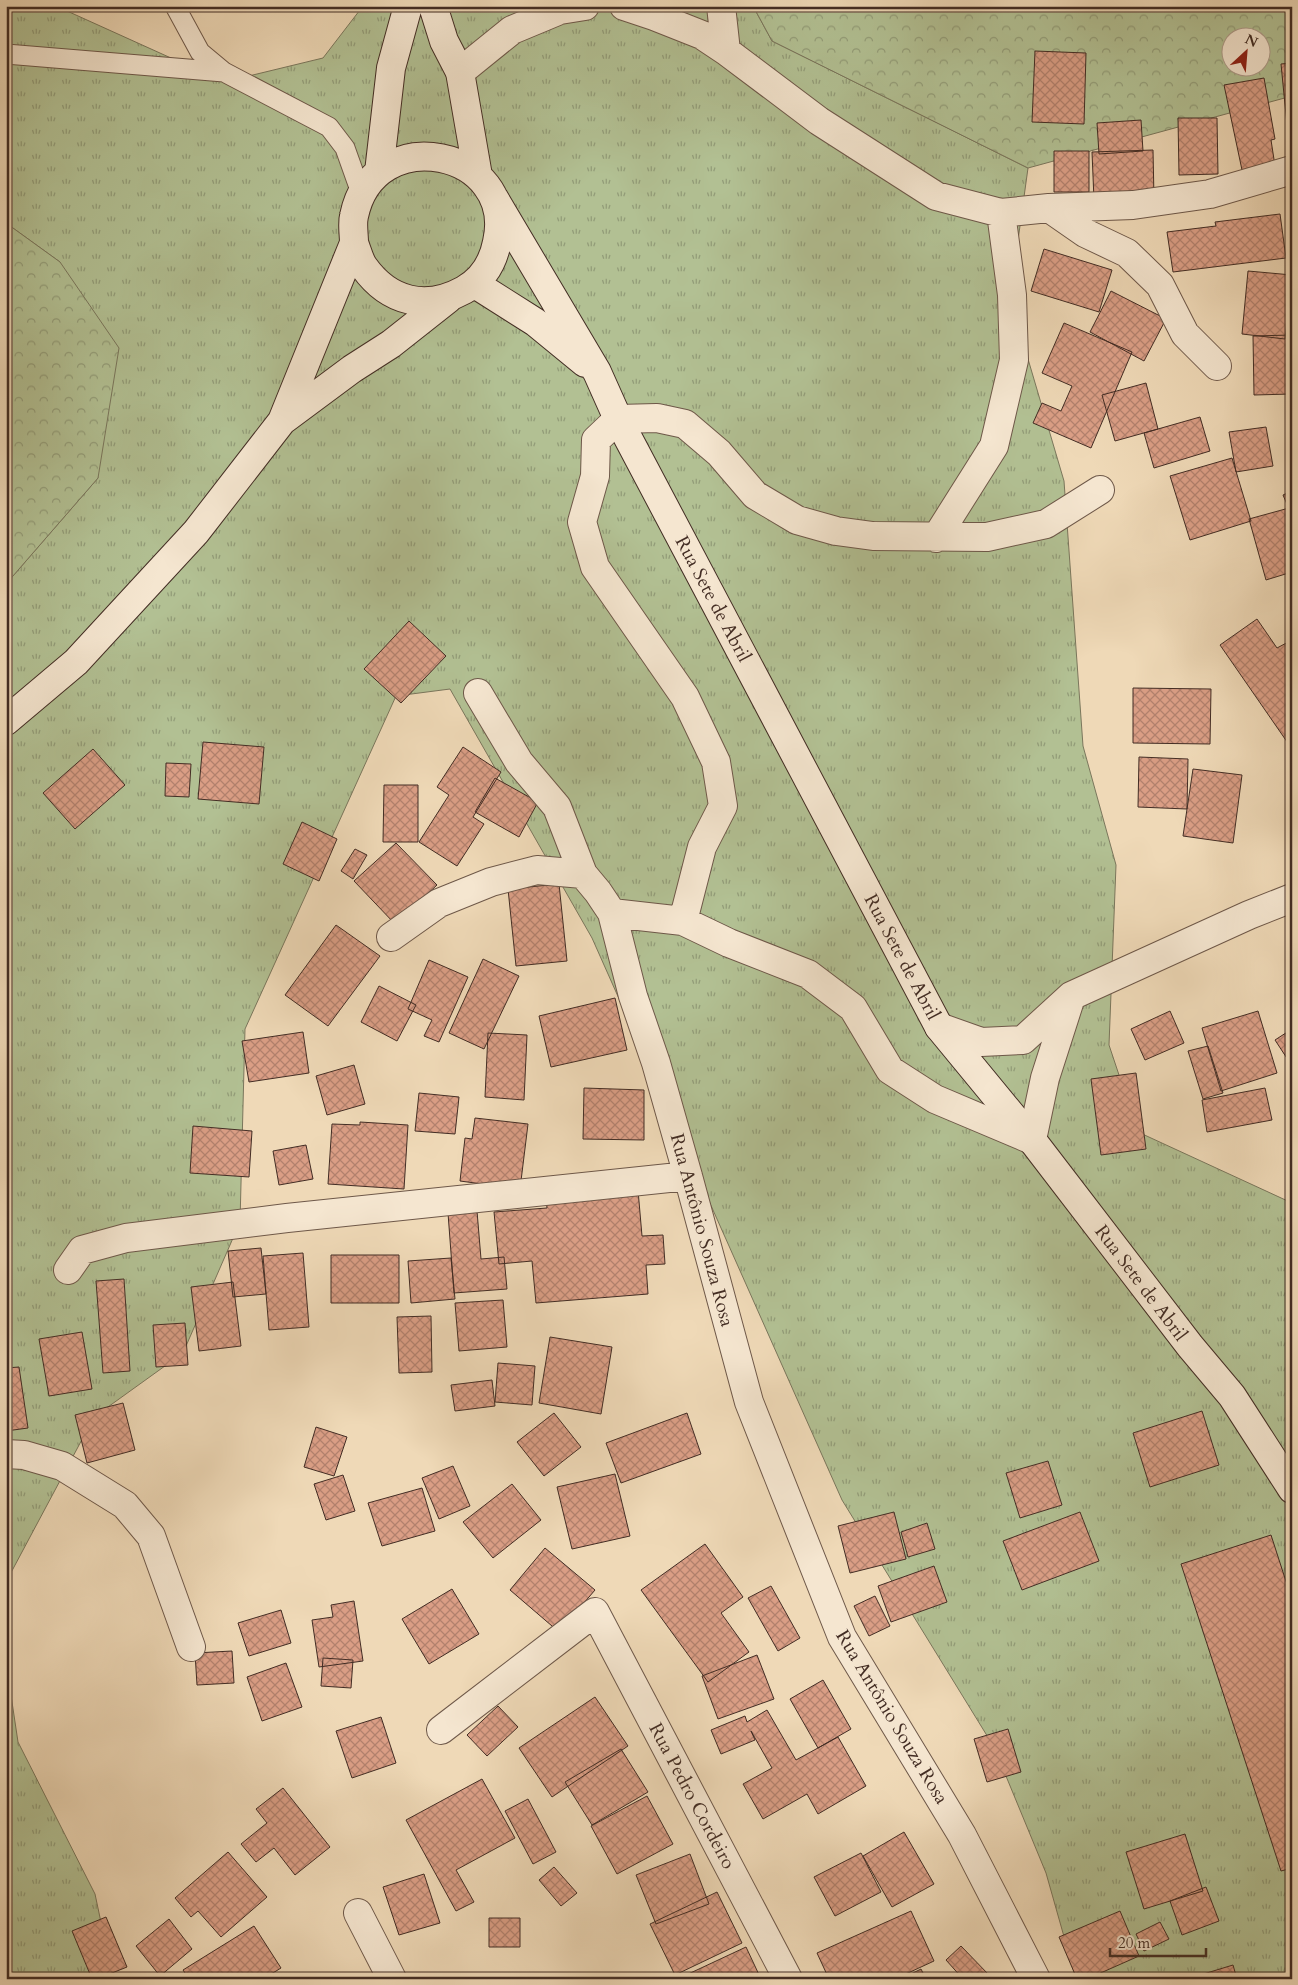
<svg xmlns="http://www.w3.org/2000/svg" width="1298" height="1985" viewBox="0 0 1298 1985" font-family="Cardo,serif">
  <style>
    .grass { fill: url(#grass-tufts); stroke: #7a765c }
    .forest { fill: url(#forest-crowns); stroke: #7a765c; fill-rule: evenodd }
    .building { fill: url(#building-cross-hatch); stroke: #432d24 }
    .lines { fill: none; stroke-linecap: round; stroke-linejoin: round }
    .service-casing { stroke: #6e5849; stroke-width: 21 }
    .minor-casing { stroke: #6e5849; stroke-width: 30 }
    .tertiary-casing { stroke: #6e5849; stroke-width: 30 }
    .secondary-casing { stroke: #432d24; stroke-width: 30 }
    .service { stroke: #f5e6d0; stroke-width: 19 }
    .minor { stroke: #f5e6d0; stroke-width: 28 }
    .tertiary { stroke: #f5e6d0; stroke-width: 28 }
    .secondary { stroke: #f5e6d0; stroke-width: 28 }
    .labels { text-anchor: middle; dominant-baseline: central; stroke-width: 4.5; stroke-linejoin: round; paint-order: stroke }
    .street-label { font-size: 19px; fill: #432d24; stroke: #f5e6d0 }
  </style>
  <defs>
    <pattern id="grass-tufts" width="24" height="20" patternUnits="userSpaceOnUse" patternTransform="scale(1.25)"><rect width="24" height="20" fill="#b2c093"/><path d="M3 7l-1-3M5 7V3M7 7l1-3M15 17l-1-3M17 17v-4M19 17l1-3" fill="none" stroke="#929c78"/></pattern>
    <pattern id="forest-crowns" width="20" height="18" patternUnits="userSpaceOnUse" patternTransform="scale(1.25)"><rect width="20" height="18" fill="#b2c093"/><path d="M2 6a3 3 0 1 1 6 0M12 15a3 3 0 1 1 6 0" fill="none" stroke="#929c78"/></pattern>
    <pattern id="building-cross-hatch" width="8" height="8" patternUnits="userSpaceOnUse" patternTransform="scale(1.25)"><rect width="8" height="8" fill="#da9e85"/><path d="M0 0l8 8M0 8l8-8" fill="none" stroke="#b2816d"/></pattern>
  </defs>
  <rect width="100%" height="100%" fill="#efd9b7"/>
  <filter id="stains"><feTurbulence type="fractalNoise" baseFrequency=".004" numOctaves="4"/><feColorMatrix values="0 0 0 0 .2 0 0 0 0 .09 0 0 0 0 .02 0 0 0 .5 -.17"/></filter>
  <radialGradient id="worn" r=".72"><stop offset=".6" stop-color="#630" stop-opacity="0"/><stop offset="1" stop-color="#630" stop-opacity=".3"/></radialGradient>
  <path class="grass" d="M6 6H56L224 82 323 58 363 6H753L772 41 1028 168 1010 298 1064 481 1083 746 1116 865 1109 1045 1138 1132 1292 1203V1979H1076L1046 1873 994 1747 842 1500 592 938 450 689 396 696 245 1029 240 1222 183 1353 94 1417 6 1582V584L98 478 60 262 6 223Z
    M6 1662 18 1742 95 1894 113 1979H6Z"/>
  <path class="forest" d="M753 6H1292V96L1028 168 772 41ZM1230 38H1260V68H1230Z
    M6 223 60 262 119 348 98 478 6 584Z"/>
  <path class="building" d="M1035 51 1086 53 1084 124 1032 122Z
    M1292 63V125H1287L1281 64Z
    M1264 78 1275 139 1271 140 1275 166 1242 170 1224 85Z
    M1178 118H1217L1218 174 1179 175Z
    M1141 120 1143 151 1099 154 1097 123Z
    M1153 150 1154 199 1094 200 1092 152Z
    M1054 151H1089V192H1054Z
    M1280 214 1286 258 1173 272 1167 232 1216 226 1215 222Z
    M1044 249 1112 270 1099 312 1031 291Z
    M1248 271 1292 275 1285 339 1242 334Z
    M1111 291 1166 319 1144 361 1090 332Z
    M1064 323 1132 352 1091 448 1033 423 1042 403 1061 411 1072 386 1042 373Z
    M1292 335V394L1254 395 1253 336Z
    M1146 383 1158 429 1115 441 1102 395Z
    M1200 417 1210 451 1154 468 1144 433Z
    M1266 427 1273 466 1236 472 1229 432Z
    M1232 458 1251 521 1190 540 1170 476Z
    M1292 491V516L1283 495Z
    M1289 508 1292 516V572L1266 580 1249 519Z
    M1257 619 1277 648 1292 640V749L1220 645Z
    M409 621 446 656 401 703 364 669Z
    M1133 688 1211 689 1210 744 1133 743Z
    M203 742 264 747 259 804 198 799Z
    M463 747 501 772 473 817 484 824 457 866 419 842 449 795 437 787Z
    M93 749 125 785 75 829 43 793Z
    M1139 757 1188 759 1187 809 1138 807Z
    M166 763 191 764 189 797 165 796Z
    M1193 769 1242 775 1233 843 1183 836Z
    M495 778 538 802 519 837 475 812Z
    M384 785H418V842H383Z
    M302 822 337 839 319 881 283 864Z
    M396 843 437 885 395 924 354 881Z
    M355 849 367 855 353 879 341 871Z
    M559 884 567 961 516 966 508 889Z
    M336 925 380 956 328 1026 285 995Z
    M483 959 519 976 484 1049 449 1033Z
    M429 960 468 977 439 1042 424 1036 432 1020 408 1009Z
    M379 986 416 1005 397 1041 361 1022Z
    M615 998 627 1050 551 1067 539 1016Z
    M1170 1011 1184 1043 1145 1060 1131 1029Z
    M1258 1011 1277 1073 1221 1091 1202 1028Z
    M1292 1029V1066L1275 1040Z
    M303 1032 309 1073 249 1082 242 1041Z
    M488 1033 527 1035 524 1100 485 1097Z
    M1208 1046 1223 1093 1203 1099 1188 1051Z
    M354 1065 365 1104 327 1115 316 1076Z
    M1136 1073 1146 1149 1101 1155 1091 1079Z
    M584 1088 644 1090V1140L583 1139Z
    M1265 1088 1272 1120 1207 1132 1202 1100Z
    M419 1093 459 1097 455 1134 415 1131Z
    M475 1118 528 1124 520 1189 460 1181 465 1138 472 1139Z
    M360 1122 408 1125 404 1189 328 1184 332 1124 360 1125Z
    M193 1126 252 1131 249 1177 190 1173Z
    M306 1145 313 1179 279 1185 273 1151Z
    M638 1190 642 1236 663 1235 665 1264 646 1265 648 1294 536 1303 532 1261 499 1264 494 1212 547 1208 546 1198Z
    M477 1211 481 1259 504 1257 507 1289 454 1293 448 1213Z
    M261 1248 266 1294 233 1297 228 1251Z
    M303 1253 309 1327 269 1330 263 1256Z
    M331 1255H399V1303H331Z
    M451 1258 455 1299 411 1303 408 1261Z
    M124 1279 130 1371 103 1373 96 1281Z
    M233 1282 241 1346 199 1351 191 1287Z
    M503 1300 507 1347 459 1351 455 1303Z
    M431 1316 432 1372 399 1373 397 1317Z
    M185 1323 188 1365 156 1367 153 1325Z
    M82 1332 92 1389 49 1396 39 1339Z
    M550 1337 612 1347 601 1414 539 1403Z
    M498 1363 535 1366 532 1405 495 1402Z
    M19 1367 28 1428 6 1431V1368Z
    M492 1380 495 1406 455 1411 451 1385Z
    M123 1403 135 1450 87 1463 75 1415Z
    M1202 1411 1219 1465 1150 1487 1133 1433Z
    M554 1413 581 1447 544 1476 517 1442Z
    M687 1413 701 1454 621 1483 606 1443Z
    M316 1427 347 1437 334 1476 304 1467Z
    M1048 1461 1062 1505 1020 1518 1006 1473Z
    M453 1466 470 1506 439 1519 422 1478Z
    M615 1474 630 1536 572 1549 557 1487Z
    M343 1475 355 1511 326 1520 314 1484Z
    M512 1484 541 1520 493 1558 463 1522Z
    M422 1488 435 1531 382 1546 368 1503Z
    M894 1512 906 1559 850 1573 838 1526Z
    M1080 1512 1099 1561 1022 1590 1003 1541Z
    M927 1523 935 1549 908 1557 901 1532Z
    M1271 1535 1292 1600V1868L1281 1871 1181 1564Z
    M705 1544 743 1597 721 1613 749 1652 708 1682 641 1590Z
    M545 1548 595 1590 559 1632 510 1590Z
    M934 1566 947 1602 891 1622 878 1586Z
    M771 1586 800 1638 778 1651 748 1598Z
    M452 1589 479 1634 429 1664 402 1619Z
    M875 1596 890 1626 869 1636 854 1606Z
    M354 1601 363 1661 319 1667 312 1620 333 1617 331 1605Z
    M281 1610 291 1643 249 1656 238 1623Z
    M232 1651 234 1683 197 1685 195 1653Z
    M757 1655 774 1699 718 1719 702 1676Z
    M323 1658 353 1660 351 1688 321 1686Z
    M286 1663 302 1707 262 1721 247 1677Z
    M823 1680 851 1729 818 1748 790 1699Z
    M595 1697 628 1746 552 1797 519 1748Z
    M498 1706 518 1727 487 1756 467 1735Z
    M767 1710 796 1760 838 1737 866 1786 818 1814 807 1794 763 1819 743 1784 772 1768 751 1731 755 1740 721 1754 711 1730 745 1716 747 1722Z
    M381 1717 396 1763 352 1778 336 1731Z
    M1008 1729 1021 1772 987 1782 974 1739Z
    M621 1749 648 1792 592 1825 565 1782Z
    M482 1779 515 1838 456 1870 474 1902 456 1911 406 1820Z
    M283 1788 330 1847 295 1875 274 1848 256 1862 241 1844 267 1823 256 1809Z
    M647 1796 673 1844 617 1874 591 1826Z
    M528 1799 556 1852 533 1864 505 1811Z
    M904 1832 934 1884 892 1907 863 1856Z
    M1185 1834 1203 1891 1144 1909 1126 1852Z
    M228 1852 267 1897 221 1937 198 1911 191 1917 175 1898Z
    M861 1853 881 1892 835 1916 814 1877Z
    M690 1854 709 1904 656 1924 636 1875Z
    M554 1867 577 1893 561 1906 539 1880Z
    M424 1874 440 1923 399 1935 383 1887Z
    M1206 1887 1219 1921 1182 1935 1170 1901Z
    M717 1892 742 1943 675 1975 650 1924Z
    M911 1911 934 1961 895 1979H829L817 1953Z
    M1120 1911 1139 1956 1087 1979H1077L1059 1937Z
    M106 1917 127 1967 97 1979H92L72 1931Z
    M489 1918H520V1947H489Z
    M169 1919 192 1949 160 1976 136 1946Z
    M1160 1922 1169 1939 1144 1951 1136 1934Z
    M254 1926 281 1968 263 1979H189L183 1970Z
    M961 1946 989 1975 985 1979H963L946 1960Z
    M746 1947 761 1979H686L684 1976Z
    M1233 1965 1237 1979H1187Z
    M921 1969 926 1979H901Z"/>
  <g class="lines">
    <defs>
      <path id="service" d="M175 6 200 52 224 72 329 127 345 148 361 193
        M6 54 224 72"/>
      <path id="minor" d="M624 6 654 16 702 35 726 51 819 121 936 196 1001 213 1049 208 1133 205 1210 194 1292 170
        M721 6 726 51
        M460 72 512 30 560 10 585 6
        M1049 208 1085 233 1127 253 1160 285 1185 334 1217 366
        M936 538 994 446 1014 360 1012 295 1001 213
        M478 693 519 762 557 807 583 874
        M683 921 702 847 723 806 716 762 685 697 595 567 582 522 595 476 596 440 618 419 657 418 685 424 719 453 755 495 797 520 836 531 873 536 987 537 1046 524 1100 490
        M391 937 439 903 491 882 537 870 583 874 598 892 612 913
        M1032 1140 935 1099 890 1070 853 1008 808 974 729 943 683 921 612 913 633 996 656 1063 688 1176 749 1402 842 1637 962 1835 1036 1979
        M68 1270 82 1250 126 1238 287 1218 688 1176
        M6 1454 24 1455 62 1466 125 1505 151 1536 191 1647
        M441 1730 595 1612 788 1979
        M358 1913 392 1979"/>
      <path id="tertiary" d="M939 1027 981 1042 1023 1040 1071 996 1249 915 1292 898
        M1032 1140 1045 1078 1071 997"/>
      <path id="secondary" d="M433 6 444 41 460 72 478 176
        M379 172 391 68 408 6
        M494 198 597 372 618 419 939 1027 1032 1140 1190 1346 1232 1396 1292 1489
        M475 284 535 322 585 363
        M282 421 354 243C354 234 352 224 354 216 374 119 518 150 497 242 493 263 482 280 464 290 426 311 389 302 364 267 359 260 357 250 354 243
        M6 721 76 662 196 532 282 421 352 369 391 344 448 299"/>
    </defs>
    <use href="#service" class="service-casing"/>
    <use href="#minor" class="minor-casing"/>
    <use href="#tertiary" class="tertiary-casing"/>
    <use href="#secondary" class="secondary-casing"/>
    <use href="#service" class="service"/>
    <use href="#minor" class="minor"/>
    <use href="#tertiary" class="tertiary"/>
    <use href="#secondary" class="secondary"/>
  </g>
  <g class="labels">
    <g class="street-label">
      <text transform="translate(713 599) rotate(62)">Rua Sete de Abril</text>
      <text transform="translate(902 957) rotate(62)">Rua Sete de Abril</text>
      <text transform="translate(702 1230) rotate(75)">Rua Antônio Souza Rosa</text>
      <text transform="translate(1141 1283) rotate(53)">Rua Sete de Abril</text>
      <text transform="translate(892 1717) rotate(59)">Rua Antônio Souza Rosa</text>
      <text transform="translate(692 1796) rotate(62)">Rua Pedro Cordeiro</text>
    </g>
  </g>
  <rect width="1298" height="1985" fill="none" stroke="#efd9b7" stroke-width="25"/>
  <rect x="8" y="8" width="1283" height="1970" fill="none" stroke="#432d24" stroke-width="2.5"/>
  <rect x="12" y="12" width="1273" height="1960" fill="none" stroke="#432d24"/>
  <g transform="translate(1246 52) rotate(26)"><circle r="24" fill="#f5e6d0" stroke="#ae9c8b"/>
  <path d="M0-4L9 19L0 12L-9 19Z" fill="#8f2418"/>
  <text y="-8" font-size="14" font-weight="bold" text-anchor="middle" fill="#432d24">N</text>
  </g>
  <path d="M1110 1948v8h96v-8" fill="none" stroke="#432d24" stroke-width="2.5"/>
  <text x="1118" y="1948" font-size="15" fill="#432d24" stroke="#f5e6d0" stroke-width="4" paint-order="stroke">20 m</text>
  <rect width="100%" height="100%" filter="url(#stains)"/>
  <rect width="100%" height="100%" fill="url(#worn)"/>
</svg>
